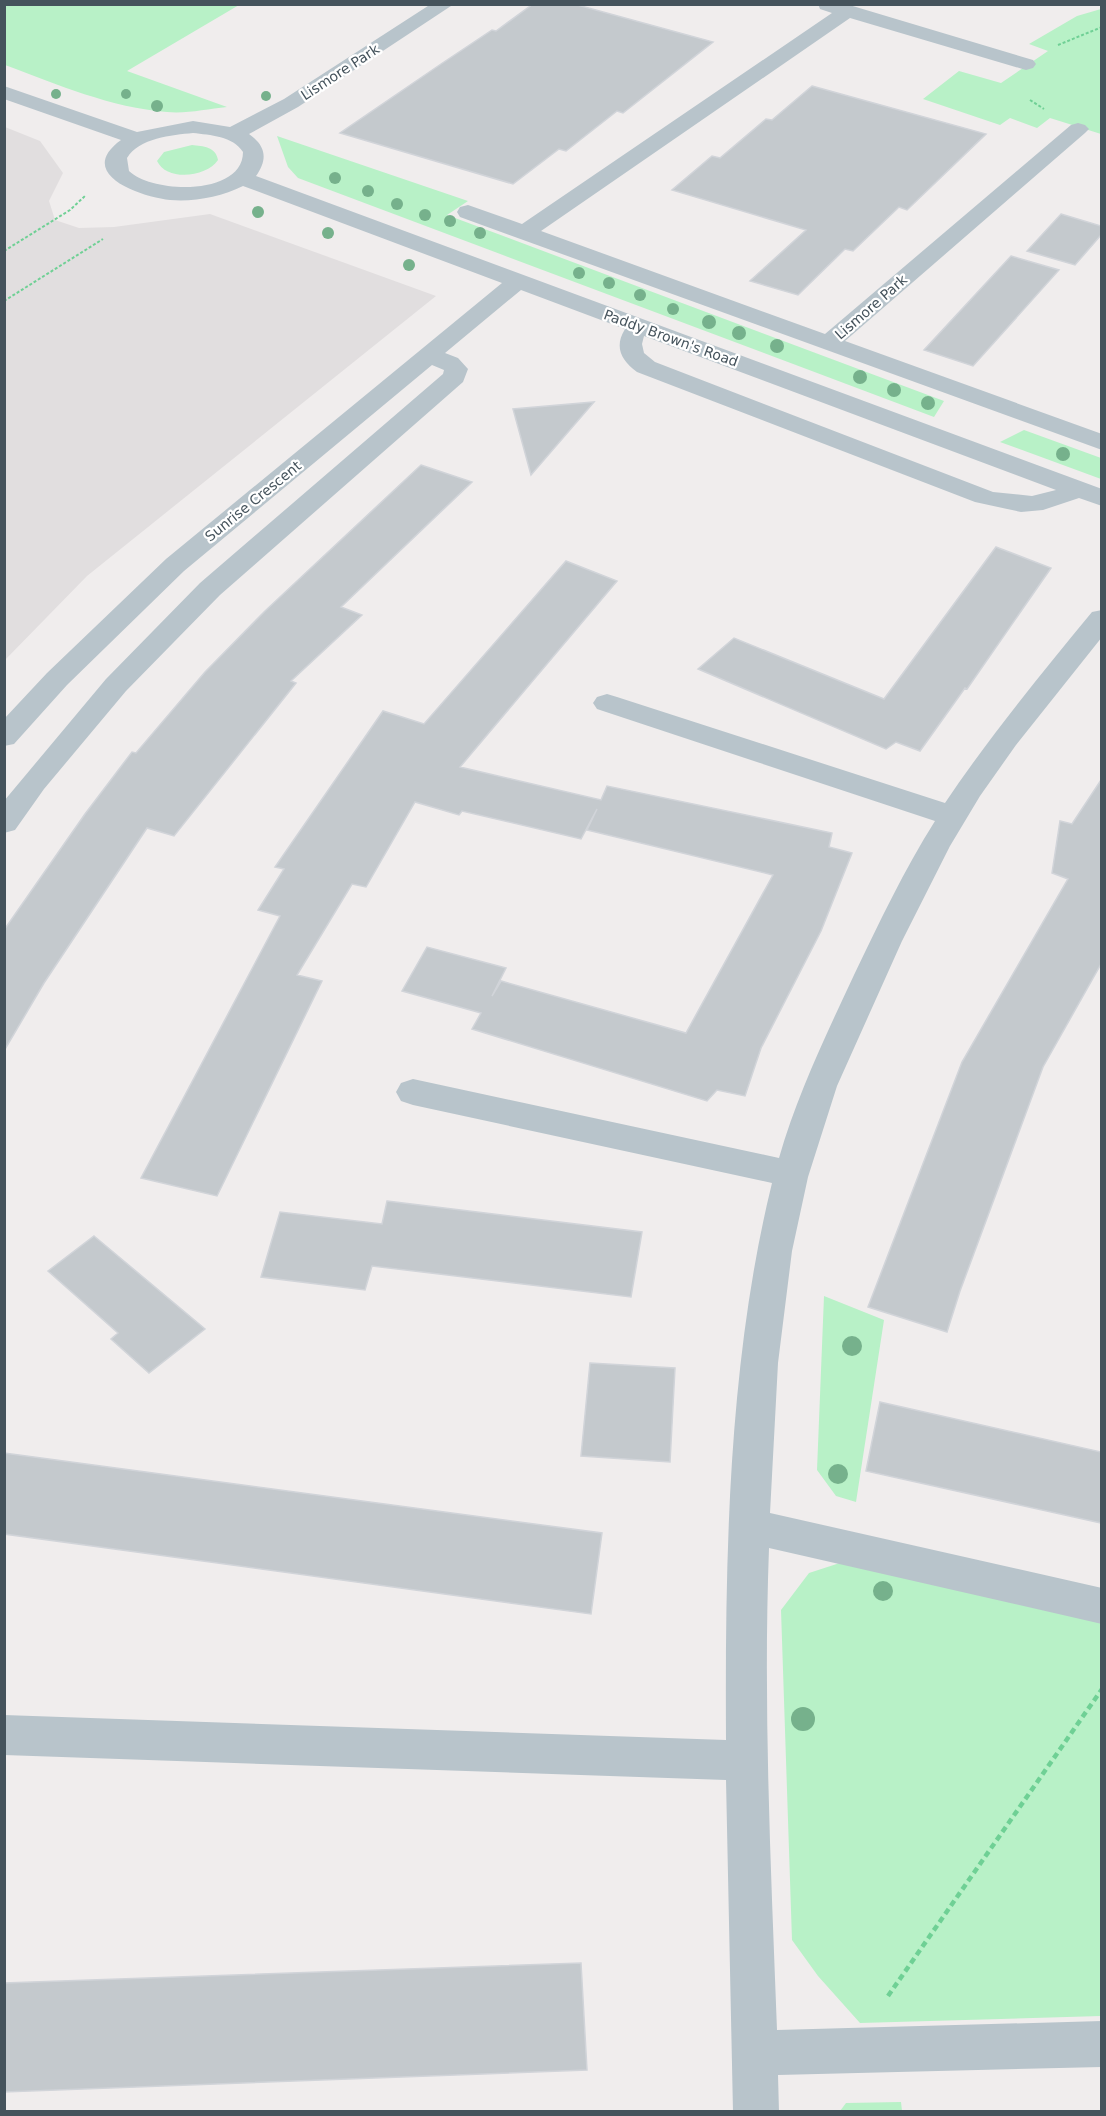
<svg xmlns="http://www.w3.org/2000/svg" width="1106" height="2116" viewBox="0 0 1106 2116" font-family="'DejaVu Sans',sans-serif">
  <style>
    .education { fill: #e1dedf }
    .green { fill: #b8f1c7 }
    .building { fill: #c4c9cd; stroke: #d1d4d9; stroke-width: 1.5 }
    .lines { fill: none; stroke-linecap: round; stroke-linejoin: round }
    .path-far1 { stroke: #6fd095; stroke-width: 2; stroke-dasharray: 3 2; stroke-linecap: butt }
    .path { stroke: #6fd095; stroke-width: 4.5; stroke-dasharray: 6 4; stroke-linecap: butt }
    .minor { fill: #b8c4cb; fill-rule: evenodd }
    .tree { fill: #76b18c }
    .labels { text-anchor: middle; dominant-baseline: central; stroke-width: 4.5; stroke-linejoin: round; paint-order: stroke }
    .far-street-label { font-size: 14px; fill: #45535c; stroke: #fff }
  </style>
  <rect width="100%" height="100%" fill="#f0eded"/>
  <path class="education" d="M5 127 40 141 63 173 49 201 55 220 79 228 114 227 210 214 436 296 87 576 5 660Z"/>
  <path class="green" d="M4 5H239L127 71 227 107C207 109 186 114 167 112 112 108 56 84 5 65Z
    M1101 9V134L1050 118 1037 128 1010 118 1000 125 923 99 959 71 1001 83 1048 51 1029 44 1077 16Z
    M277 136 468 201 447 215 944 401 934 417 298 178 288 167Z
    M192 145C203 146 216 147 218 160 207 177 167 182 157 161L164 152Z
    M1024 430 1101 458V479L1000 442Z
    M824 1296 884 1320 856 1502 836 1496 817 1470Z
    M849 1560 1101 1620V2016L860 2023 818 1976 792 1940 781 1610 809 1573Z
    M901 2102 902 2111H840L846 2103Z"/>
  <path class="building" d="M533 4H574L713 42 623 113 617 111 566 151 559 149 513 184 340 133 441 64 492 30 496 31Z
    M812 86 986 134 907 210 899 207 853 251 845 249 798 295 750 281 806 230 672 190 712 156 720 158 766 119 772 120Z
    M1061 214 1101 226V235L1075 265 1027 251Z
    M1011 256 1059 270 973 366 924 350Z
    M594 402 531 475 513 409Z
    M421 465 472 482 341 607 362 615 291 681 296 683 174 836 147 828 44 983 4 1051V930L85 814 132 752 136 753 205 672 265 611Z
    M996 547 1051 568 967 689 965 688 920 751 896 742 886 749 698 669 734 638 884 699Z
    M566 561 617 581 460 767 601 800 607 786 832 833 829 847 852 853 821 931 761 1048 745 1096 717 1090 707 1101 472 1029 481 1013 402 991 427 947 506 968 492 996 501 981 686 1033 773 875 587 830 597 809 581 839 462 811 459 815 415 802 366 887 352 884 297 975 322 981 217 1196 141 1178 280 916 258 910 284 869 275 867 383 711 424 724Z
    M1101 780V964L1043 1067 960 1291 947 1332 868 1307 962 1062 1068 879 1052 873 1060 821 1072 824Z
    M387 1201 642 1232 631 1297 372 1266 365 1290 261 1277 280 1212 382 1224Z
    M94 1236 205 1329 149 1373 111 1339 118 1333 48 1271Z
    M590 1363 675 1368 670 1462 581 1456Z
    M880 1402 1101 1452V1523L866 1471Z
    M4 1453 602 1533 591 1614 4 1534Z
    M581 1963 587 2070 4 2092V1983Z"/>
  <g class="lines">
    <path class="path-far1" d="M1058 45 1102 27
      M1030 100 1044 109
      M4 251 70 210 86 195
      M4 301 103 239"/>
    <path class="path" d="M888 1996 1102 1689"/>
    <path class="minor" d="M431 4H454L298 107 249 134C266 146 268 159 256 176L1102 489V506L1079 498 1043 510 1021 512 975 502 637 372C621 360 614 347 625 329L521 290 445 353 458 358 468 369 463 382 220 595 126 691 44 789 15 830 4 833V801L106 679 200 583 443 374 444 370 432 365 184 571 67 685 14 744 4 746V719L47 673 166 559 502 283 243 186C221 197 194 202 170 200 141 197 74 174 121 140L4 99V86L137 132 193 121 230 127 284 99ZM193 133C210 135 233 136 243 152 243 196 153 194 129 171L127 158C139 138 172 135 193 133ZM644 336 1056 490 1032 496 993 492 655 362 644 353 642 344Z
      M818 4H846L1033 60 1036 64 1033 68 1026 70 850 18 541 231 825 334 1071 125 1078 123 1085 125 1089 129 1085 133 845 341 1102 434V450L460 217 457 212 460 207 468 205 522 224 832 13 820 9Z
      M1102 610V637L1016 745 980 796 950 846 902 941 837 1086 808 1177 792 1251 778 1363 770 1513 1102 1588V1624L769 1548C763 1708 771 1869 777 2030L1102 2021V2067L778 2075 779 2112H733L726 1780 4 1755V1715L726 1740C725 1557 728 1362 772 1183L413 1105 401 1101 396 1092 401 1083 413 1079 779 1158C797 1095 826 1035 854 975 879 923 904 870 935 821L597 709 593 703 597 697 607 694 617 697 945 803C990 736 1041 674 1092 612Z"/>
  </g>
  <g class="tree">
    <circle cx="56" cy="94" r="5"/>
    <circle cx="126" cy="94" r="5"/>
    <circle cx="266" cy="96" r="5"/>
    <circle cx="157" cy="106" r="6"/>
    <circle cx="335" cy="178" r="6"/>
    <circle cx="368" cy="191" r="6"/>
    <circle cx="397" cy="204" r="6"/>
    <circle cx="258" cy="212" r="6"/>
    <circle cx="425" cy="215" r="6"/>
    <circle cx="450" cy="221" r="6"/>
    <circle cx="328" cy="233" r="6"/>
    <circle cx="480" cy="233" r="6"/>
    <circle cx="409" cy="265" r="6"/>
    <circle cx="579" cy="273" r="6"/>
    <circle cx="609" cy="283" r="6"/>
    <circle cx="640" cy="295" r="6"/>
    <circle cx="673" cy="309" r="6"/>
    <circle cx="709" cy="322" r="7"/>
    <circle cx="739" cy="333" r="7"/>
    <circle cx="777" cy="346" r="7"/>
    <circle cx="860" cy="377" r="7"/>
    <circle cx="894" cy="390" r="7"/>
    <circle cx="928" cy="403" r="7"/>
    <circle cx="1063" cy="454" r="7"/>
    <circle cx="852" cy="1346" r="10"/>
    <circle cx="838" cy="1474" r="10"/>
    <circle cx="883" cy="1591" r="10"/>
    <circle cx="803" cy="1719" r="12"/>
  </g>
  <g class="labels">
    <g class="far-street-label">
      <text transform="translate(340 72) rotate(-33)">Lismore Park</text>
      <text transform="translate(871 307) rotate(-41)">Lismore Park</text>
      <text transform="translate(671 338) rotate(20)">Paddy Brown's Road</text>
      <text transform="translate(253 501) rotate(-39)">Sunrise Crescent</text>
    </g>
  </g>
  <rect width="1106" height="2116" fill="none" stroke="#45535c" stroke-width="12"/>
</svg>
